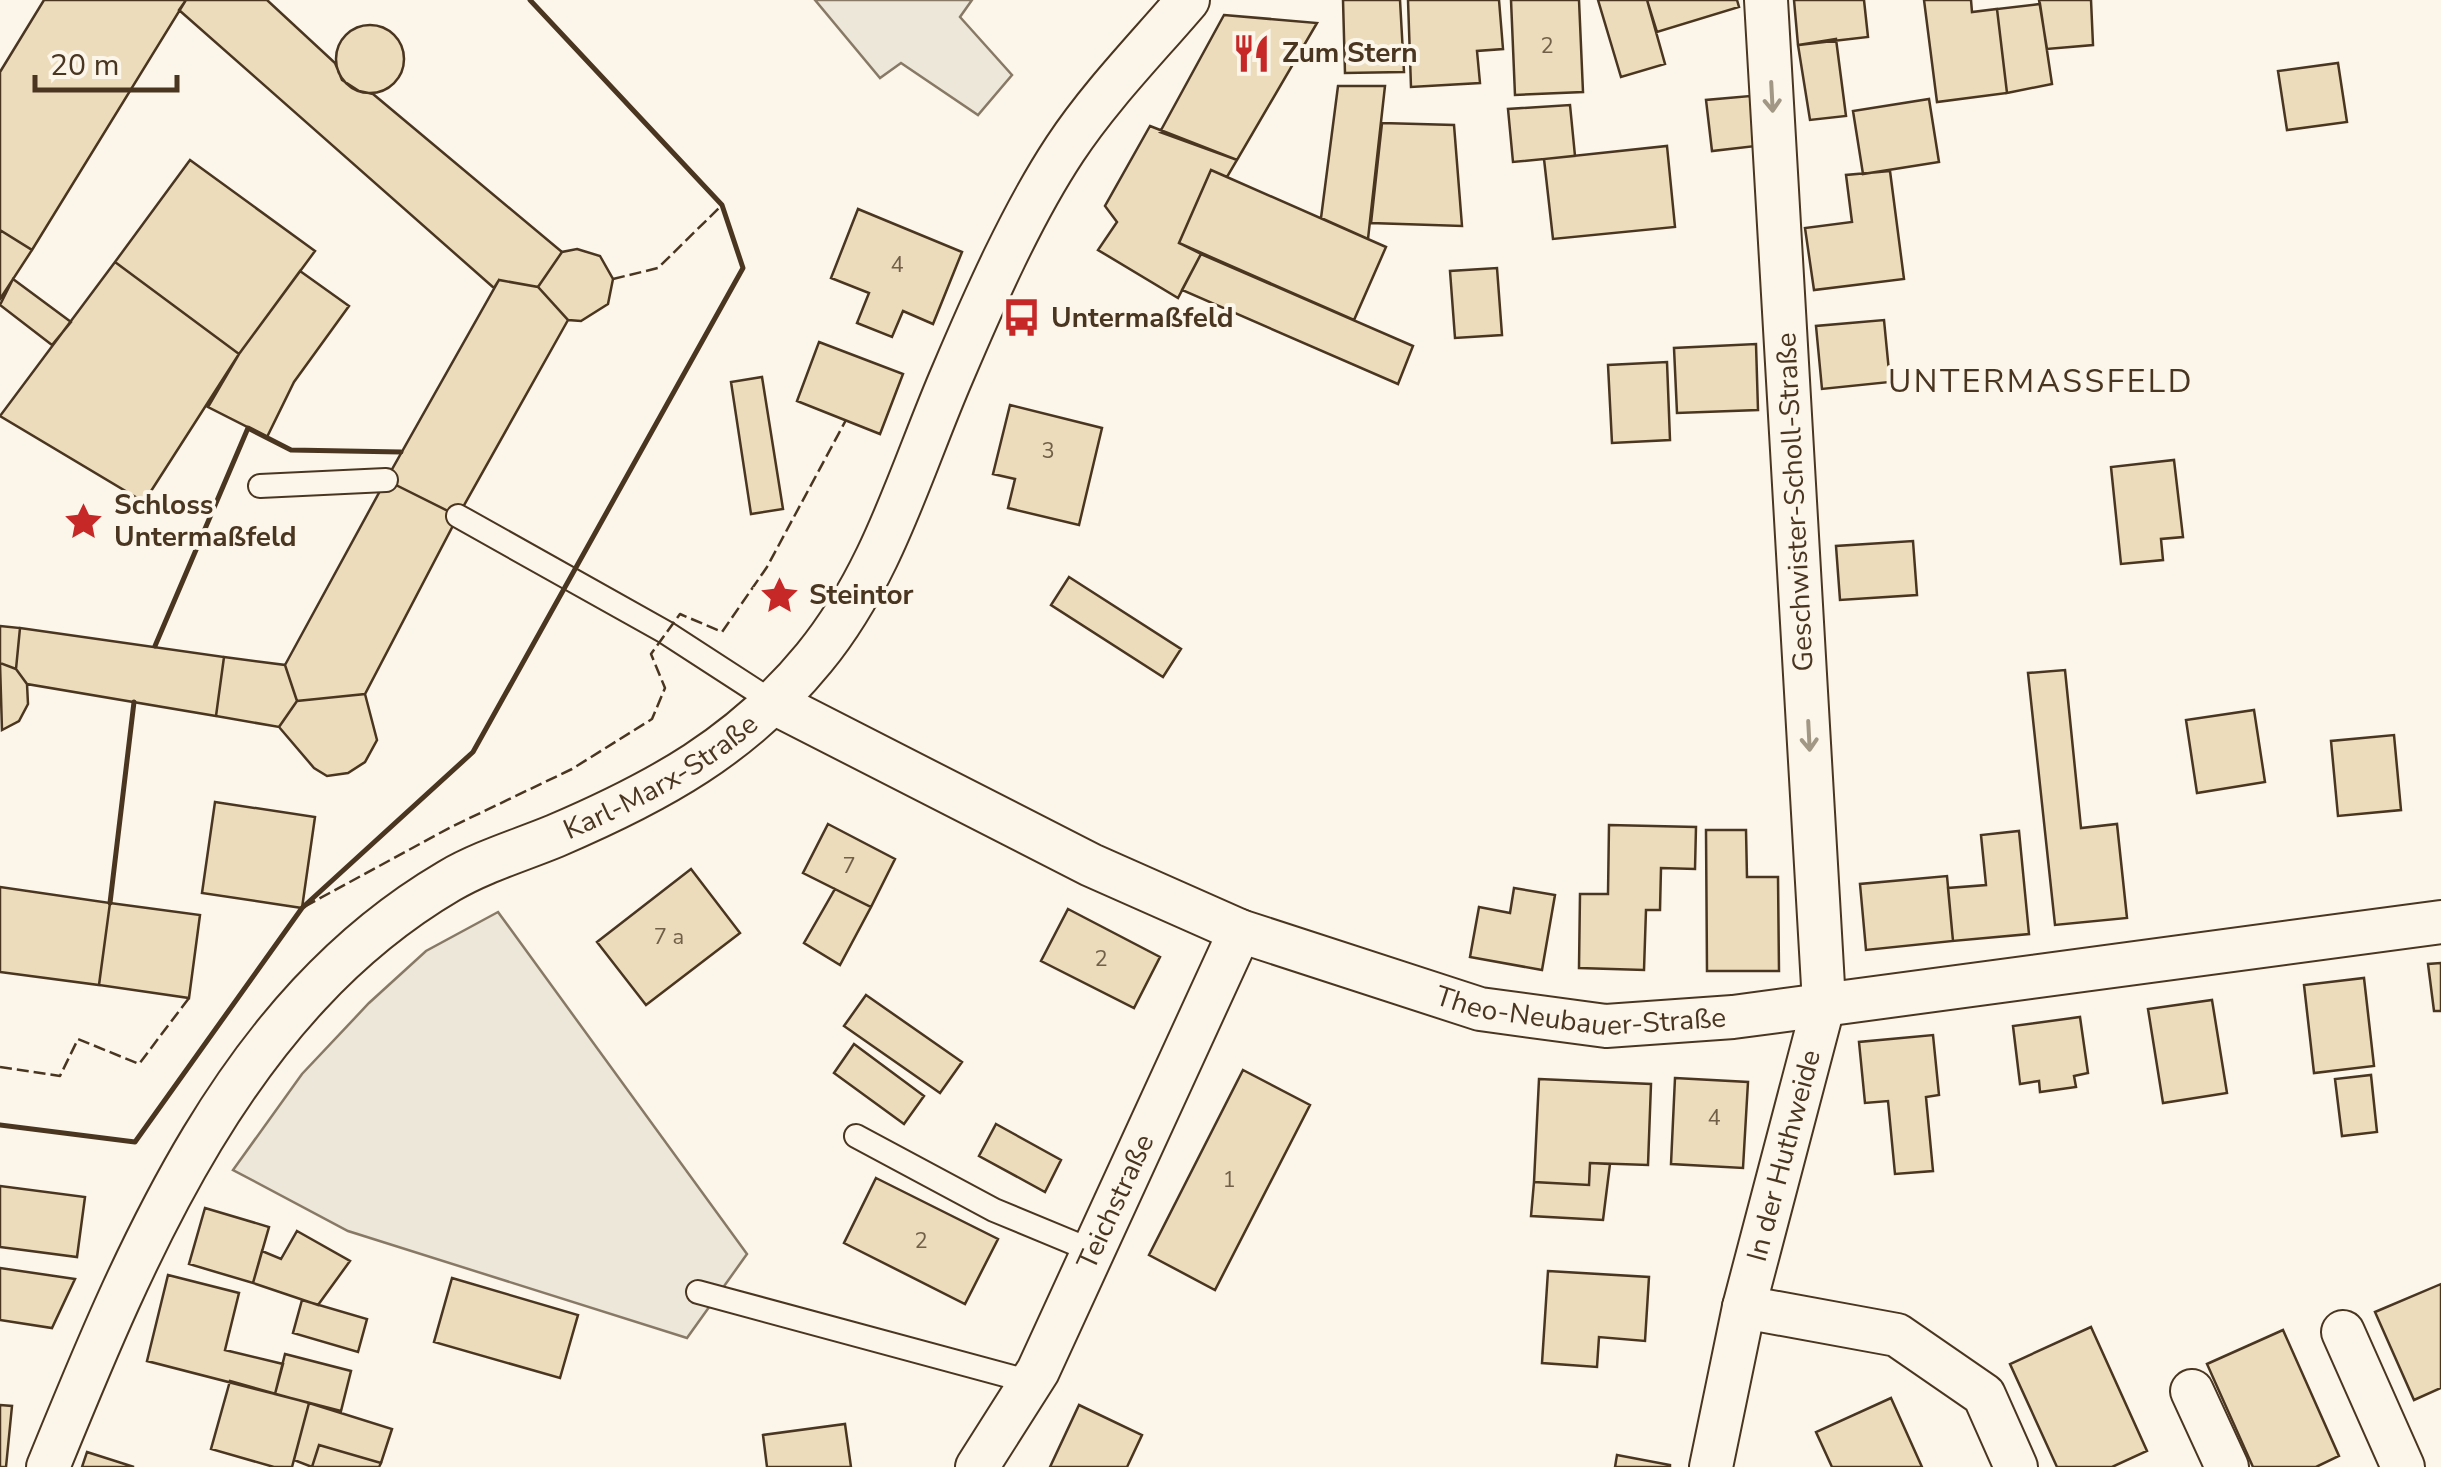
<svg xmlns="http://www.w3.org/2000/svg" width="2441" height="1467" viewBox="0 0 2441 1467" font-family="'Nunito Sans',sans-serif">
  <style>
    .parking { fill: #ede7d9; stroke: #887966; stroke-width: 2.5 }
    .building { fill: #ecdcbc; stroke: #4a3520; stroke-width: 2.5 }
    .lines { fill: none; stroke-linecap: round; stroke-linejoin: round }
    .lane-casing { stroke: #4a3520; stroke-width: 26 }
    .street-casing { stroke: #4a3520; stroke-width: 46 }
    .lane { stroke: #fbf6e9; stroke-width: 22 }
    .street { stroke: #fbf6e9; stroke-width: 42 }
    .fence { stroke: #4a3520; stroke-width: 2.5; stroke-dasharray: 12 5; stroke-linecap: butt }
    .wall { stroke: #4a3520; stroke-width: 5 }
    .oneway { stroke: #a29684 }
    .labels { text-anchor: middle; dominant-baseline: central; stroke-width: 8; stroke-linejoin: round; paint-order: stroke }
    .number-label { font-size: 22px; fill: #725f47 }
    .poi-label { font-size: 28px; font-weight: bold; fill: #4a3520; stroke: #fbf6e9; text-anchor: start }
    .street-label { font-size: 28px; fill: #4a3520; stroke: #fbf6e9 }
    .quarter-label { font-size: 32px; letter-spacing: 2.5px; fill: #4a3520; stroke: #fbf6e9 }
  </style>
  <rect width="100%" height="100%" fill="#fbf6e9"/>
  <path class="parking" d="M815 0H972L960 17 1012 75 978 115 901 63 880 78Z
    M498 912 747 1254 687 1338 348 1231 233 1170 302 1074 369 1003 426 951Z"/>
  <path class="building" d="M44 0H186L32 250 0 230V72Z
    M186 0H267L335 63 342 80 359 91 373 94 562 252 538 287 499 280 494 288 179 10Z
    M1343 0H1400L1404 72 1345 73Z
    M1408 0H1499L1503 49 1477 51 1480 83 1411 87Z
    M1511 0H1579L1583 92 1515 95Z
    M1598 0H1647L1665 64 1621 77Z
    M1647 0H1737L1739 7 1657 32Z
    M1794 0H1864L1868 37 1798 45Z
    M1924 0H1971L1972 12 1997 9 2007 93 1937 102Z
    M2039 0H2091L2093 45 2047 49Z
    M2040 4 2052 84 2007 93 1997 9Z
    M1224 15 1317 23 1237 160 1160 132Z
    M336 59a34 34 0 1 1 68 0a34 34 0 1 1-68 0Z
    M1836 39 1846 116 1810 120 1798 45Z
    M2338 63 2347 122 2287 130 2278 71Z
    M1338 86H1385L1368 239 1321 218Z
    M1750 96 1756 146 1712 151 1706 100Z
    M1929 99 1939 162 1863 174 1853 111Z
    M1570 105 1575 156 1513 162 1508 109Z
    M1382 123 1454 125 1462 226 1371 223Z
    M1150 126 1237 160 1227 177 1211 170 1179 243 1201 254 1178 298 1098 250 1117 222 1105 206Z
    M1667 146 1675 227 1553 239 1544 159Z
    M190 160 315 251 239 354 115 262Z
    M1211 170 1386 247 1354 320 1179 243Z
    M1890 171 1904 279 1814 290 1805 228 1852 222 1846 175Z
    M858 209 962 252 933 324 903 311 892 337 857 323 869 293 831 278Z
    M0 230 32 250 0 299Z
    M577 249 600 256 613 279 608 304 581 321 568 320 538 287 562 252Z
    M1201 254 1413 346 1398 384 1182 290Z
    M115 262 239 354 144 502 0 416Z
    M1497 268 1502 335 1455 338 1450 271Z
    M300 271 349 306 294 382 267 437 208 407 239 354Z
    M13 279 71 322 52 345 0 305Z
    M499 280 538 287 568 320 458 516 386 480Z
    M1884 320 1890 382 1822 389 1816 326Z
    M819 342 903 374 880 434 797 401Z
    M1756 344 1758 410 1677 413 1674 348Z
    M1667 362 1670 440 1612 443 1608 365Z
    M762 377 783 509 751 514 731 382Z
    M1010 405 1102 428 1079 525 1008 508 1015 479 993 474Z
    M2174 460 2183 537 2161 539 2163 560 2121 564 2111 467Z
    M386 480 458 516 365 694 297 701 285 665Z
    M1913 541 1917 595 1840 600 1836 546Z
    M1069 577 1181 649 1163 677 1051 605Z
    M0 626 20 628 16 669 0 663Z
    M20 628 224 657 216 716 27 684 16 669Z
    M224 657 285 665 297 701 279 727 216 716Z
    M0 663 16 669 27 684 28 704 19 721 2 730Z
    M2065 670 2081 828 2117 824 2127 918 2055 925 2028 673Z
    M365 694 377 740 365 762 348 773 327 776 314 768 279 727 297 701Z
    M2254 710 2265 782 2197 793 2186 720Z
    M2394 735 2401 810 2338 816 2331 741Z
    M215 802 315 817 302 908 202 893Z
    M828 824 895 859 871 907 803 873Z
    M1609 825 1696 827 1695 869 1661 868 1660 910H1646L1644 970 1579 968 1580 894H1608Z
    M1706 830H1746L1747 877H1778L1779 971H1707Z
    M2019 831 2029 934 1953 941 1948 888 1986 885 1981 835Z
    M691 869 740 933 646 1005 597 942Z
    M1947 876 1953 941 1866 950 1860 884Z
    M0 887 110 903 99 985 0 972Z
    M1514 888 1555 895 1542 970 1470 957 1479 907 1510 913Z
    M835 889 871 907 840 965 804 943Z
    M110 903 200 915 189 998 99 985Z
    M1068 909 1160 957 1134 1008 1041 961Z
    M2441 963V1011H2434L2428 964Z
    M2364 978 2374 1066 2314 1073 2304 985Z
    M866 995 962 1062 940 1093 844 1026Z
    M2212 1000 2227 1093 2163 1103 2148 1009Z
    M2080 1017 2088 1073 2074 1076 2076 1087 2040 1092 2039 1081 2020 1084 2013 1026Z
    M1933 1035 1939 1095 1926 1097 1933 1171 1895 1174 1888 1101 1865 1103 1859 1042Z
    M854 1044 924 1096 904 1124 834 1073Z
    M1243 1070 1310 1105 1215 1290 1149 1255Z
    M2371 1075 2377 1132 2342 1136 2335 1079Z
    M1675 1078 1748 1082 1743 1168 1671 1164Z
    M1539 1079 1651 1084 1648 1165 1590 1163 1589 1185 1534 1182Z
    M996 1124 1061 1160 1045 1192 979 1156Z
    M1590 1163 1610 1164 1603 1220 1531 1216 1534 1182 1589 1185Z
    M876 1178 998 1239 965 1304 844 1243Z
    M0 1186 85 1197 77 1257 0 1247Z
    M205 1208 269 1227 253 1283 189 1264Z
    M297 1231 350 1261 318 1305 253 1283 262 1251 281 1259Z
    M0 1268 75 1279 52 1328 0 1320Z
    M1548 1271 1649 1277 1645 1341 1599 1337 1597 1367 1542 1363Z
    M168 1275 239 1293 225 1350 283 1364 275 1394 147 1361Z
    M452 1278 578 1315 560 1378 434 1342Z
    M2441 1284V1388L2414 1400 2375 1312Z
    M302 1300 367 1319 358 1352 293 1333Z
    M2091 1327 2147 1451 2112 1467H2057L2010 1364Z
    M2283 1330 2339 1456 2316 1467H2253L2207 1364Z
    M285 1354 351 1371 341 1411 275 1394Z
    M230 1381 309 1403 292 1467H274L211 1449Z
    M1891 1398 1922 1467H1832L1816 1432Z
    M309 1403 392 1429 381 1463 319 1445 312 1467 294 1460Z
    M0 1405 12 1406 6 1467H0Z
    M1079 1405 1142 1435 1127 1467H1050Z
    M845 1424 851 1467H767L763 1435Z
    M319 1445 381 1463 379 1467H312Z
    M87 1452 134 1467H82Z
    M1617 1455 1670 1465V1467H1615Z"/>
  <g class="lines">
    <defs>
      <path id="lane" d="M260 486 386 480
        M458 516 665 632 776 704
        M856 1136 994 1210 1093 1251
        M698 1292 1031 1382"/>
      <g id="street">
        <path id="s1" d="M776 704 1091 865 1240 931 1480 1009 1606 1026 1733 1017 2441 922"/>
        <path d="M1744 1307 1897 1335 1984 1395 2016 1467"/>
        <path d="M2343 1332 2403 1467"/>
        <path d="M2192 1391 2227 1467"/>
        <path id="s2" d="M48 1467C137 1249 236 1006 449 881 481 862 521 850 555 836 658 792 742 746 814 658 883 574 911 470 953 373 984 300 1022 214 1065 149 1100 96 1147 48 1188 0"/>
        <path id="s3" d="M977 1467 1038 1371 1240 931"/>
        <path id="s4" d="M1711 1467 1744 1307 1824 1003 1766 0"/>
      </g>
    </defs>
    <use href="#lane" class="lane-casing"/>
    <use href="#street" class="street-casing"/>
    <use href="#lane" class="lane"/>
    <use href="#street" class="street"/>
    <path class="fence" d="M613 279 658 268 722 205
      M245 989 302 908 451 827 572 769 652 719 665 688 651 654 680 614 722 632 767 567 846 420
      M0 1067 60 1076 78 1039 139 1064 189 998"/>
    <path class="wall" d="M155 646 248 428 291 450 401 452
      M110 903 134 702
      M0 1125 135 1142 302 908 473 752 743 268 722 205 530 0"/>
  </g>
  <defs><path id="oneway-shaft" d="M-6 0H5M1.5-3L5.5 0L1.5 3" fill="none" stroke-width="1.6" stroke-linecap="round" stroke-linejoin="round" transform="scale(2.5)"/></defs>
  <g class="oneway">
    <use href="#oneway-shaft" transform="translate(1772 97) rotate(87)"/>
    <use href="#oneway-shaft" transform="translate(1809 736) rotate(87)"/>
  </g>
  <defs>
    <symbol id="restaurant-bare" viewBox="-9 -9 18 18"><path d="M-5-6h1v4h1v-4h1v4h1v-4h1v5L-1.5 .5V6h-2V.5L-5-1ZM5-6V6H3V1.5H1.5Q1.5-4 5-6Z" fill="#c62828" stroke="#fbf6e9" stroke-width="2.5" paint-order="stroke"/></symbol>
    <symbol id="bus-bare" viewBox="-9 -9 18 18"><path d="M-5-6H5V4H4V6H2V4H-2V6H-4V4H-5ZM-3.5-4V0h7V-4ZM-3.5 1.2v1.5H-2V1.2ZM2 1.2v1.5H3.5V1.2Z" fill="#c62828" stroke="#fbf6e9" stroke-width="2.5" paint-order="stroke"/></symbol>
    <symbol id="sight-bare" viewBox="-9 -9 18 18"><path d="M0-6L1.8-2.2L6-1.7L2.9 1.2L3.7 5.4L0 3.3L-3.7 5.4L-2.9 1.2L-6-1.7L-1.8-2.2Z" fill="#c62828" stroke="#fbf6e9" stroke-width="2.5" paint-order="stroke"/></symbol>
  </defs>
  <g fill-rule="evenodd">
    <use href="#restaurant-bare" x="1224" y="26" width="55" height="55"/>
    <use href="#bus-bare" x="994" y="290" width="55" height="55"/>
    <use href="#sight-bare" x="56" y="494" width="55" height="55"/>
    <use href="#sight-bare" x="752" y="568" width="55" height="55"/>
  </g>
  <g class="labels">
    <g class="number-label">
      <text x="1547" y="46">2</text>
      <text x="897" y="265">4</text>
      <text x="1048" y="451">3</text>
      <text x="849" y="866">7</text>
      <text x="669" y="937">7 a</text>
      <text x="1101" y="959">2</text>
      <text x="1714" y="1118">4</text>
      <text x="1229" y="1180">1</text>
      <text x="921" y="1241">2</text>
    </g>
    <g class="poi-label">
      <text x="1282" y="53">Zum Stern</text>
      <text x="1051" y="318">Untermaßfeld</text>
      <text x="114" y="505">Schloss<tspan x="114" dy="32">Untermaßfeld</tspan></text>
      <text x="809" y="595">Steintor</text>
    </g>
    <g class="street-label">
      <text transform="translate(1795 502) rotate(-93)">Geschwister-Scholl-Straße</text>
      <text stroke="none"><textPath href="#s2" startOffset="960">Karl-Marx-Straße</textPath></text>
      <text stroke="none"><textPath href="#s1" startOffset="870">Theo-Neubauer-Straße</textPath></text>
      <text stroke="none"><textPath href="#s4" startOffset="320">In der Huthweide</textPath></text>
      <text stroke="none"><textPath href="#s3" startOffset="300">Teichstraße</textPath></text>
    </g>
    <g class="quarter-label">
      <text x="2041" y="381">UNTERMASSFELD</text>
    </g>
  </g>
  <path d="M35 75v15h142v-15" fill="none" stroke="#4a3520" stroke-width="5"/>
  <text x="50" y="75" font-size="30" fill="#4a3520" stroke="#fbf6e9" stroke-width="8" paint-order="stroke">20 m</text>
</svg>
